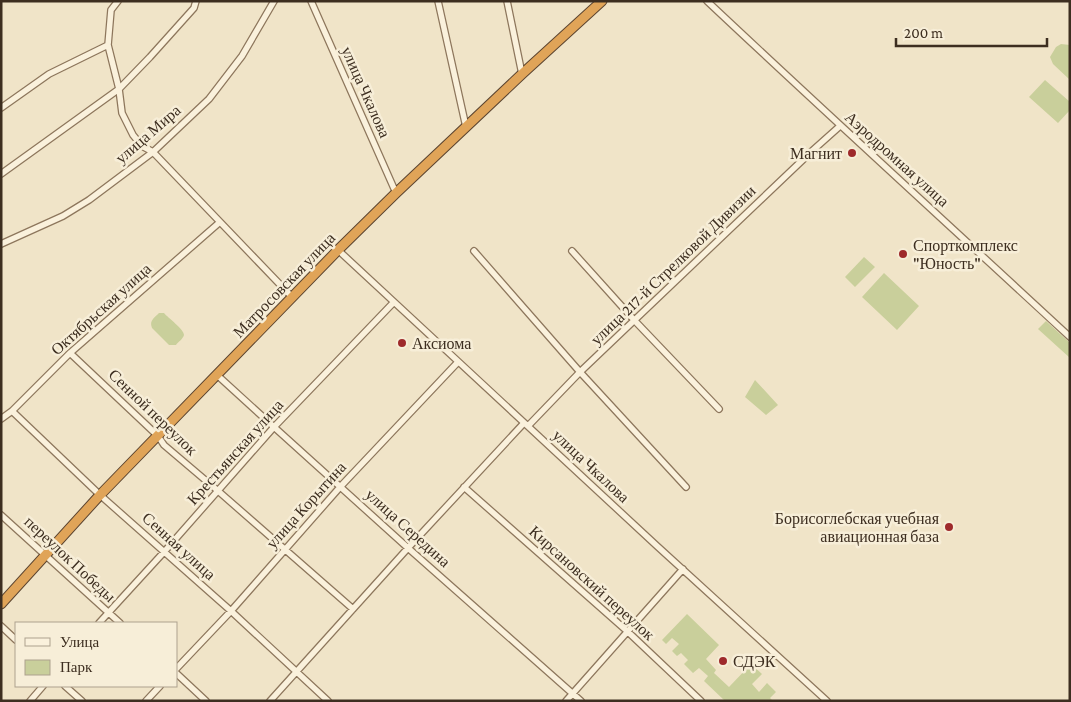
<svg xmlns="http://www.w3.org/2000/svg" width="1071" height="702" viewBox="0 0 1071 702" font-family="'Crimson Pro',serif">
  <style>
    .green { fill: #c9cf9b }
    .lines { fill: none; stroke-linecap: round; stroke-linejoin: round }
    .minor-casing { stroke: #8d765c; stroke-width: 8 }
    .highway-casing { stroke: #5b4430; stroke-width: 11 }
    .minor { stroke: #faf1dc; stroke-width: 5.5 }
    .highway { stroke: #e0a458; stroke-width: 9 }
    .poi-dot { fill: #9e2a2b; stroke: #f7eed8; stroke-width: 2 }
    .labels { text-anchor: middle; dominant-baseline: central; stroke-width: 5; stroke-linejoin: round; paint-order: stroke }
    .street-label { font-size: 16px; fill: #3d2e20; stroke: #f7eed8 }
    .poi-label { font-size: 16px; fill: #3d2e20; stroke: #f7eed8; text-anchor: start }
  </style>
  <rect width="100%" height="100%" fill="#f0e4c8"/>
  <path class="green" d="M1061 44 1070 45V80L1053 64 1050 57 1056 47Z
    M1045 80 1070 102V110L1058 123 1029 97Z
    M864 257 875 267 855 287 845 277Z
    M884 273 919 306 897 330 862 297Z
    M159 313H164C168 318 184 329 184 335 183 339 178 342 176 345H169L152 328C149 321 154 318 159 313Z
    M1046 321 1070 343V358L1038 329Z
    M755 380 778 405 766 415 745 397Z
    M687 614 719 645 706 659 716 670 714 673 729 687 751 664 762 674 752 684 759 692 767 683 776 692 770 698 773 701H725L704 681 708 676 699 668 693 673 684 664 688 660 681 653 677 656 672 651 679 644 672 638 666 644 662 640Z"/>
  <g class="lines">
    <defs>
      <path id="minor" d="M118 1 111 10 108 45 119 89 122 113 133 135 142 146 153 152 292 297
        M311 1 396 193
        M438 1 466 127
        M507 1 522 74
        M707 1C827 114 949 225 1070 337
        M1 108 49 74 108 45
        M1 174 119 89 150 57 194 8 196 1
        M1 244 63 216 89 200 153 152 209 99 242 56 274 1
        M338 250 657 546 827 701
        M474 251 580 372 686 487
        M572 251 635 321 719 409
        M70 353 158 436 164 445 217 490 353 609
        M217 375 274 427 408 548 581 701
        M12 411 100 495 231 611 328 701
        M1 419 12 411 70 353 220 222
        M528 426 580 372 812 151 840 126
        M464 487 627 631 701 701
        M1 515 120 623
        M99 623 164 552 274 427 394 302
        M1 626 16 640
        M176 669 231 611 341 486 458 362
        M176 673 206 701
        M65 686 82 701
        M30 701 43 686
        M146 701 160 686
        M270 701 408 548 524 423
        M566 701 683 569"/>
      <path id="highway" d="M1 604 100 495 338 250 396 193 522 74 602 1"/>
    </defs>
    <use href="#minor" class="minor-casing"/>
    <use href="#highway" class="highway-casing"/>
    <use href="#minor" class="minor"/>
    <use href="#highway" class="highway"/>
  </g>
  <g class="poi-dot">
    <circle cx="852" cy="153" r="5"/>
    <circle cx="903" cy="254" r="5"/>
    <circle cx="402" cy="343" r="5"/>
    <circle cx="949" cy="527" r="5"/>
    <circle cx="723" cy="661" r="5"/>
  </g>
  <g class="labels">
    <g class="street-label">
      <text transform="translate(366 92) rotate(66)">улица Чкалова</text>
      <text transform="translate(148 134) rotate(-41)">улица Мира</text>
      <text transform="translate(897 159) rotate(42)">Аэродромная улица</text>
      <text transform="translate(673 265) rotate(-44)">улица 217-й Стрелковой Дивизии</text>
      <text transform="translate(284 285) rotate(-46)">Матросовская улица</text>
      <text transform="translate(101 309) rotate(-42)">Октябрьская улица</text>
      <text transform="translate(153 412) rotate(44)">Сенной переулок</text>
      <text transform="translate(235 452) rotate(-48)">Крестьянская улица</text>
      <text transform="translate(591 466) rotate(43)">улица Чкалова</text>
      <text transform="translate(306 505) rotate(-48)">улица Корытина</text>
      <text transform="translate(408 528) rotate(42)">улица Середина</text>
      <text transform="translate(179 546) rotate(42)">Сенная улица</text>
      <text transform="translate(70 559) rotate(43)">переулок Победы</text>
      <text transform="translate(592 583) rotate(42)">Кирсановский переулок</text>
    </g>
    <g class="poi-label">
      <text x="842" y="153" text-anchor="end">Магнит</text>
      <text x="913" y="245">Спорткомплекс<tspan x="913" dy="18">"Юность"</tspan></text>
      <text x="412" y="343">Аксиома</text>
      <text x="939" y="518" text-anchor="end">Борисоглебская учебная<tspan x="939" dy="18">авиационная база</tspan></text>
      <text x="733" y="661">СДЭК</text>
    </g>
  </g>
  <rect width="1071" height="702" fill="none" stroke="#3d2e20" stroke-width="5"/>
  <rect x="15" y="622" width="162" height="65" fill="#f7eed8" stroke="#ada18e"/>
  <rect x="25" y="638" width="25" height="8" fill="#faf1dc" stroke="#ada18e"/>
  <text x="60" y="647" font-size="15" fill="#3d2e20">Улица</text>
  <rect x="25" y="660" width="25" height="15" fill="#c9cf9b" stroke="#ada18e"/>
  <text x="60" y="672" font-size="15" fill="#3d2e20">Парк</text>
  <path d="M896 38v8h151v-8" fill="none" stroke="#3d2e20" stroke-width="2.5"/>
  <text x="904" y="38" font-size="15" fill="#3d2e20" stroke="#f7eed8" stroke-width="4" paint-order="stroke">200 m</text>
</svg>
